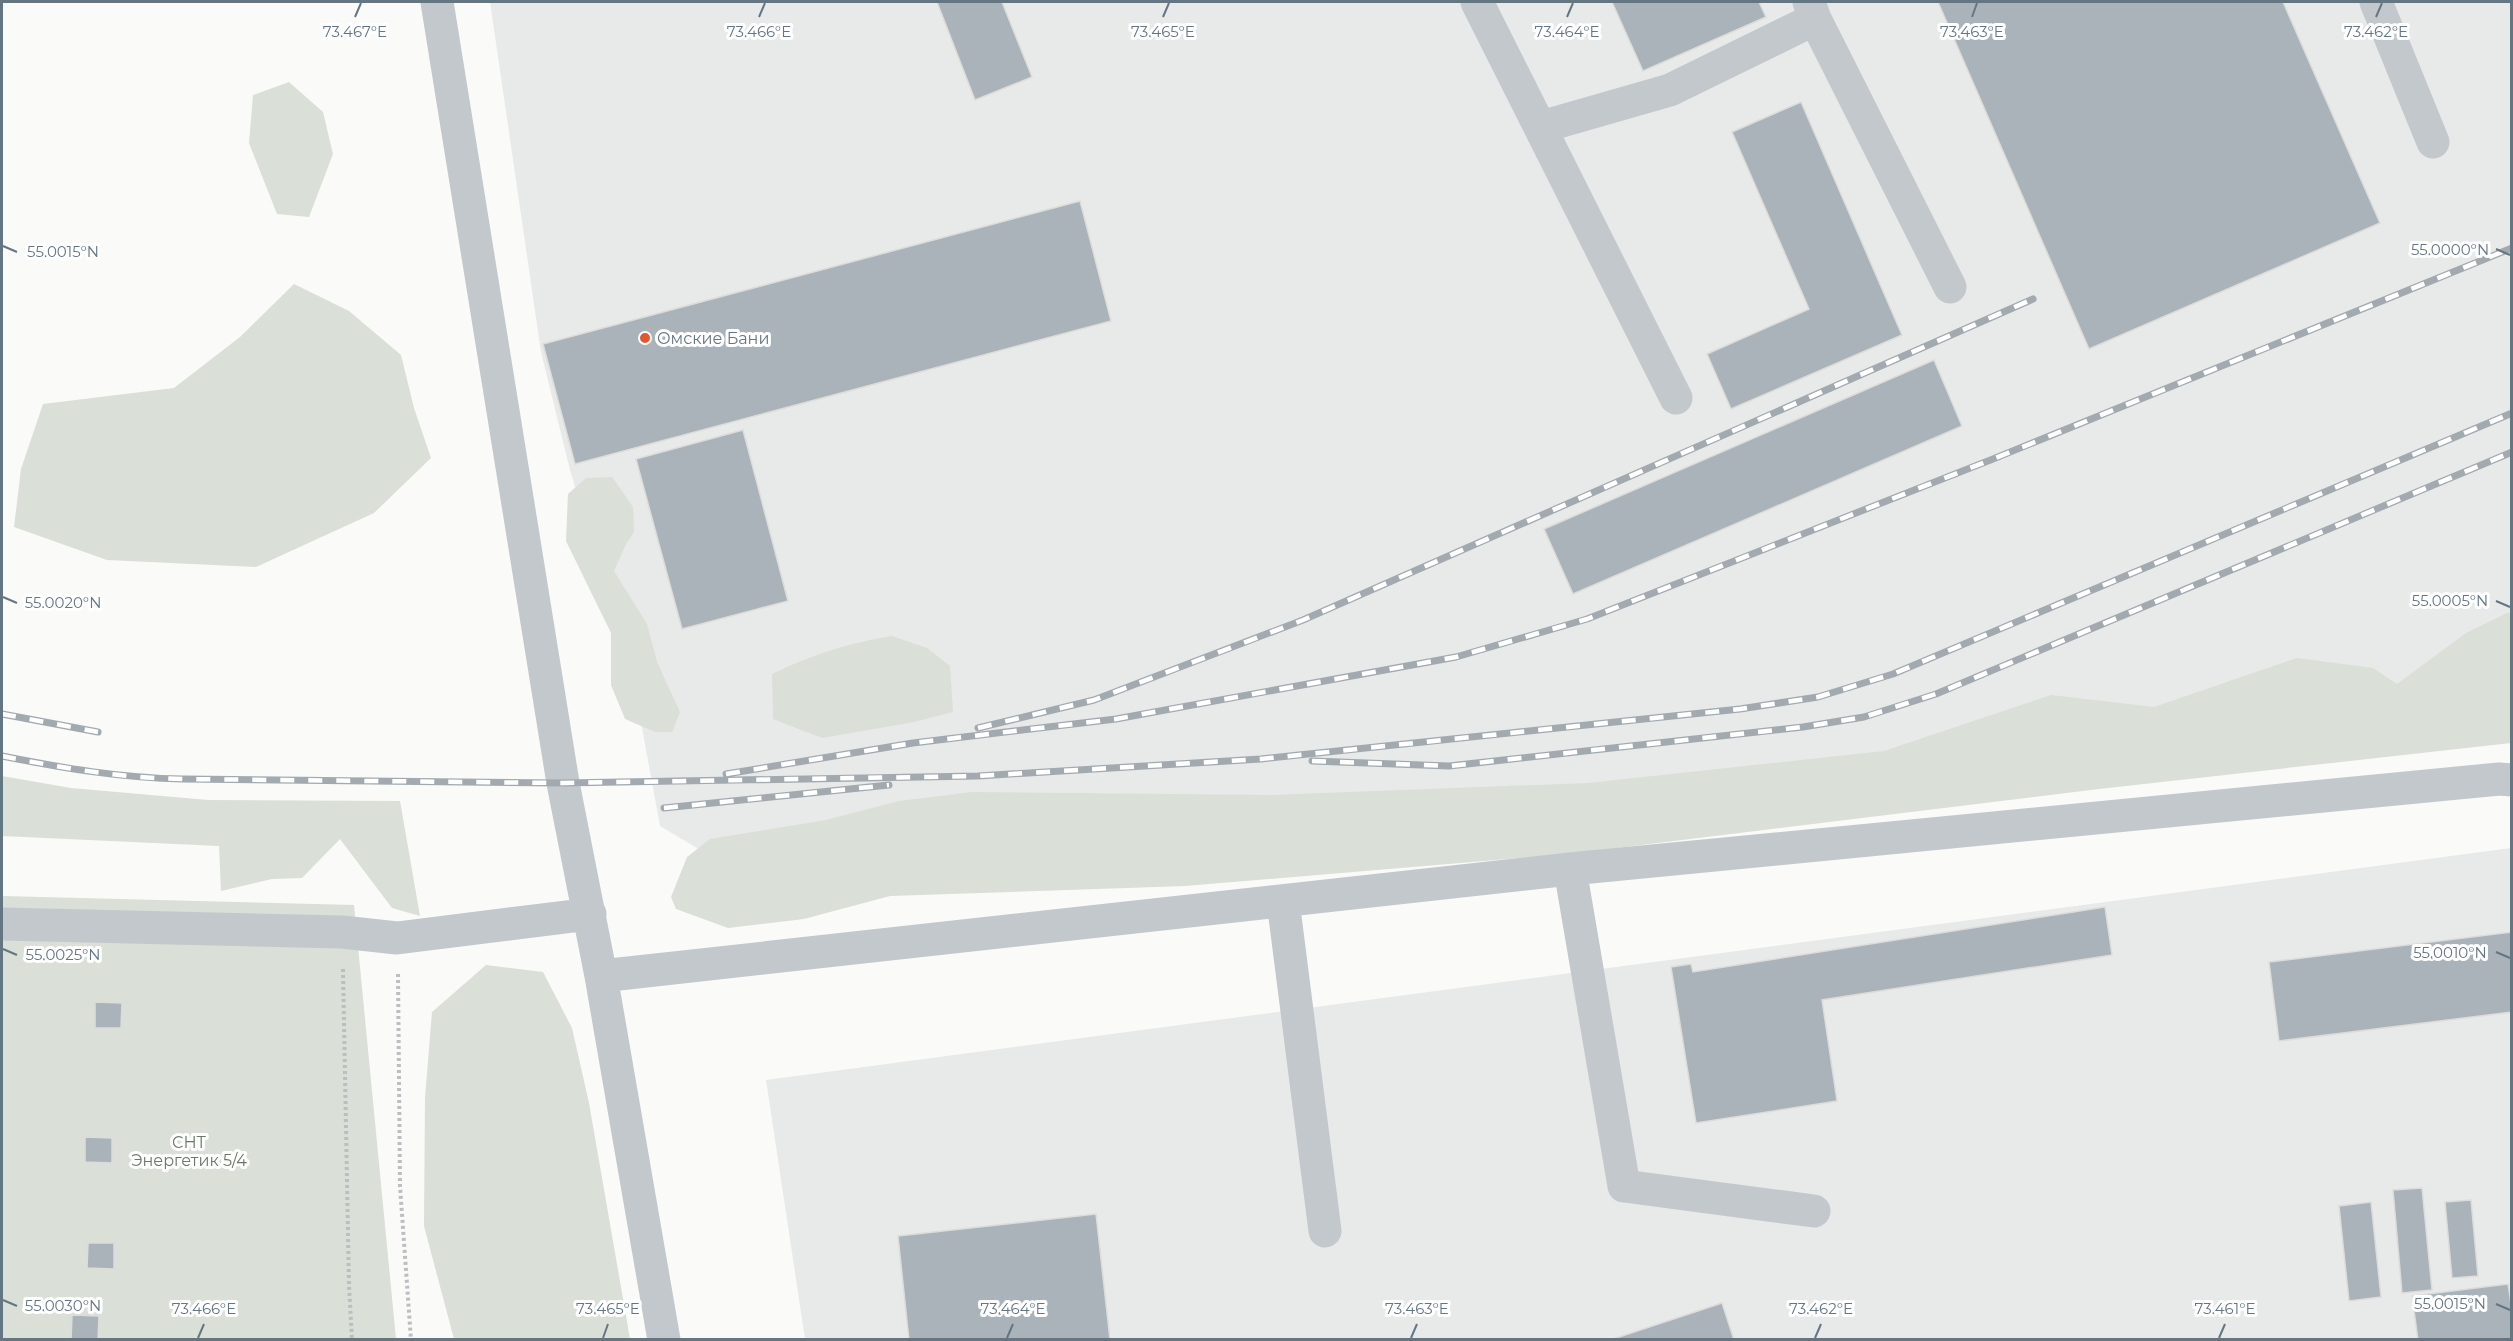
<svg xmlns="http://www.w3.org/2000/svg" width="2513" height="1341" viewBox="0 0 2513 1341" font-family="Montserrat,sans-serif">
  <style>
    .built { fill: #e8e9e9 }
    .green { fill: #dadfd7 }
    .building { fill: #aab3b9; stroke: #dcdcda; stroke-width: 1.5 }
    .lines { fill: none; stroke-linecap: round; stroke-linejoin: round }
    .path { stroke: #bbbfc2; stroke-width: 4; stroke-dasharray: 3 3; stroke-linecap: butt }
    .minor { stroke: #c3c8cc; stroke-width: 33 }
    .rail-casing { stroke: #a2aab0; stroke-width: 7 }
    .rail { stroke: #fff; stroke-width: 4.5; stroke-dasharray: 14; stroke-linecap: butt }
    .ticks { fill: none; stroke: #657683; stroke-width: 2 }
    .poi-dot { fill: #e4572e; stroke: #fff; stroke-width: 2 }
    .labels { text-anchor: middle; dominant-baseline: central; stroke-width: 6; stroke-linejoin: round; paint-order: stroke }
    .poi-label { font-size: 16px; fill: #657683; stroke: #fff; text-anchor: start }
    .park-label { font-size: 16px; fill: #687a64; stroke: #fff }
    .ticks-label { font-size: 15px; text-anchor: middle; fill: #657683; stroke: #fff; stroke-width: 6; stroke-linejoin: round; paint-order: stroke }
  </style>
  <rect width="100%" height="100%" fill="#fafaf8"/>
  <path class="built" d="M490 2H2511V708L769 891 660 826 632 673 570 470 541 352Z
    M2511 848V1339H805L766 1080Z"/>
  <path class="green" d="M289 82 323 112 333 154 309 217 277 214 249 143 253 95Z
    M294 284 349 311 401 355 414 408 431 458 374 513 256 567 107 560 14 527 21 469 43 404 174 388 240 337Z
    M612 477 633 507 634 532 626 544 614 571 647 624 657 662 680 712 672 732H655L625 719 611 685V633L566 541 568 494 586 478Z
    M2507 613H2511V743L2099 789 1568 854 1185 886 890 896 804 919 728 928 676 909 671 897 687 857 710 839 826 820 899 801 972 792 1272 795 1588 783 1884 751 2051 695 2154 707 2297 658 2373 668 2397 684 2466 633Z
    M892 636 927 648 950 666 953 712 914 722 822 738 773 719 772 674C811 655 849 643 892 636Z
    M2 776 71 788 208 800 400 801 420 916 392 908 340 839 302 878 272 879 221 891 219 846 2 836Z
    M2 896 354 905 396 1339 2 1340Z
    M486 965 543 972 572 1028 589 1103 630 1339H454L424 1226 425 1098 432 1012Z"/>
  <path class="building" d="M937 2H1002L1032 77 975 100Z
    M1612 2H1759L1766 17 1643 71Z
    M1938 2H2283L2380 223 2089 349Z
    M1801 102 1902 335 1731 409 1707 354 1809 309 1732 132Z
    M1080 201 1111 321 575 464 543 344Z
    M1934 360 1962 426 1573 594 1544 529Z
    M743 430 788 601 682 629 636 459Z
    M2105 907 2112 955 1822 1000 1837 1101 1696 1123 1671 967 1691 964 1693 972Z
    M2512 932V1012L2279 1041 2269 962Z
    M95 1002 122 1003 121 1028H95Z
    M85 1137 112 1138V1163L85 1162Z
    M2422 1188 2432 1290 2402 1293 2393 1190Z
    M2471 1200 2478 1276 2452 1278 2445 1202Z
    M2371 1202 2381 1297 2349 1301 2339 1206Z
    M1096 1214 1110 1340H909L898 1236Z
    M88 1243H114V1269L87 1268Z
    M2508 1284 2512 1310V1340H2418L2412 1296Z
    M1722 1303 1734 1340H1610Z
    M72 1315 99 1316 98 1340H71Z"/>
  <g class="lines">
    <path class="path" d="M343 969 349 1285 352 1340
      M398 974 400 1186 411 1340"/>
    <path class="minor" d="M437 2 563 783 601 976 664 1340
      M1477 2 1676 398
      M1809 2 1815 19 1950 287
      M2376 2 2433 142
      M1541 127 1670 90 1815 19
      M1570 869 1624 1186 1814 1211
      M1283 901 1325 1231
      M2 924 342 932 397 938 590 914
      M601 976 1570 869 2499 779 2512 780"/>
    <defs>
      <path id="rail" d="M2 714 98 732
        M978 728 1094 700 1303 620 2033 299
        M2 756C62 768 121 778 183 779L563 783 978 776 1261 759 1740 709 1818 697 1893 674 2512 413
        M1312 761 1449 766 1803 727 1864 717 1936 694 2512 452
        M726 774 913 743 1116 719 1456 657 1587 619 1993 459 2512 248
        M664 808 889 785"/>
    </defs>
    <use href="#rail" class="rail-casing"/>
    <use href="#rail" class="rail"/>
  </g>
  <path class="ticks" d="M355 17 361 3M759 17 765 3M1163 17 1169 3M1567 17 1573 3M1972 17 1977 3M2376 17 2382 3M3 246 17 252M2496 249 2510 255M3 597 17 603M2496 601 2510 607M3 949 17 955M2496 952 2510 958M3 1300 17 1306M2496 1304 2510 1310M198 1338 204 1324M603 1338 608 1324M1007 1338 1013 1324M1411 1338 1417 1324M1815 1338 1821 1324M2219 1338 2225 1324"/>
  <circle class="poi-dot" cx="645" cy="338" r="6"/>
  <g class="labels">
    <g class="poi-label">
      <text x="657" y="338">Омские Бани</text>
    </g>
    <g class="park-label">
      <text x="189" y="1142">СНТ<tspan x="189" dy="18">Энергетик 5/4</tspan></text>
    </g>
  </g>
  <g class="ticks-label">
    <text x="759" y="37">73.466°E</text>
    <text x="1567" y="37">73.464°E</text>
    <text x="2376" y="37">73.462°E</text>
    <text x="355" y="37">73.467°E</text>
    <text x="1163" y="37">73.465°E</text>
    <text x="1972" y="37">73.463°E</text>
    <text x="2450" y="255">55.0000°N</text>
    <text x="63" y="257">55.0015°N</text>
    <text x="2450" y="606">55.0005°N</text>
    <text x="63" y="608">55.0020°N</text>
    <text x="2450" y="958">55.0010°N</text>
    <text x="63" y="960">55.0025°N</text>
    <text x="2450" y="1309">55.0015°N</text>
    <text x="63" y="1311">55.0030°N</text>
    <text x="204" y="1314">73.466°E</text>
    <text x="608" y="1314">73.465°E</text>
    <text x="1013" y="1314">73.464°E</text>
    <text x="1417" y="1314">73.463°E</text>
    <text x="1821" y="1314">73.462°E</text>
    <text x="2225" y="1314">73.461°E</text>
  </g>
  <rect width="2513" height="1341" fill="none" stroke="#657683" stroke-width="6"/>
</svg>
